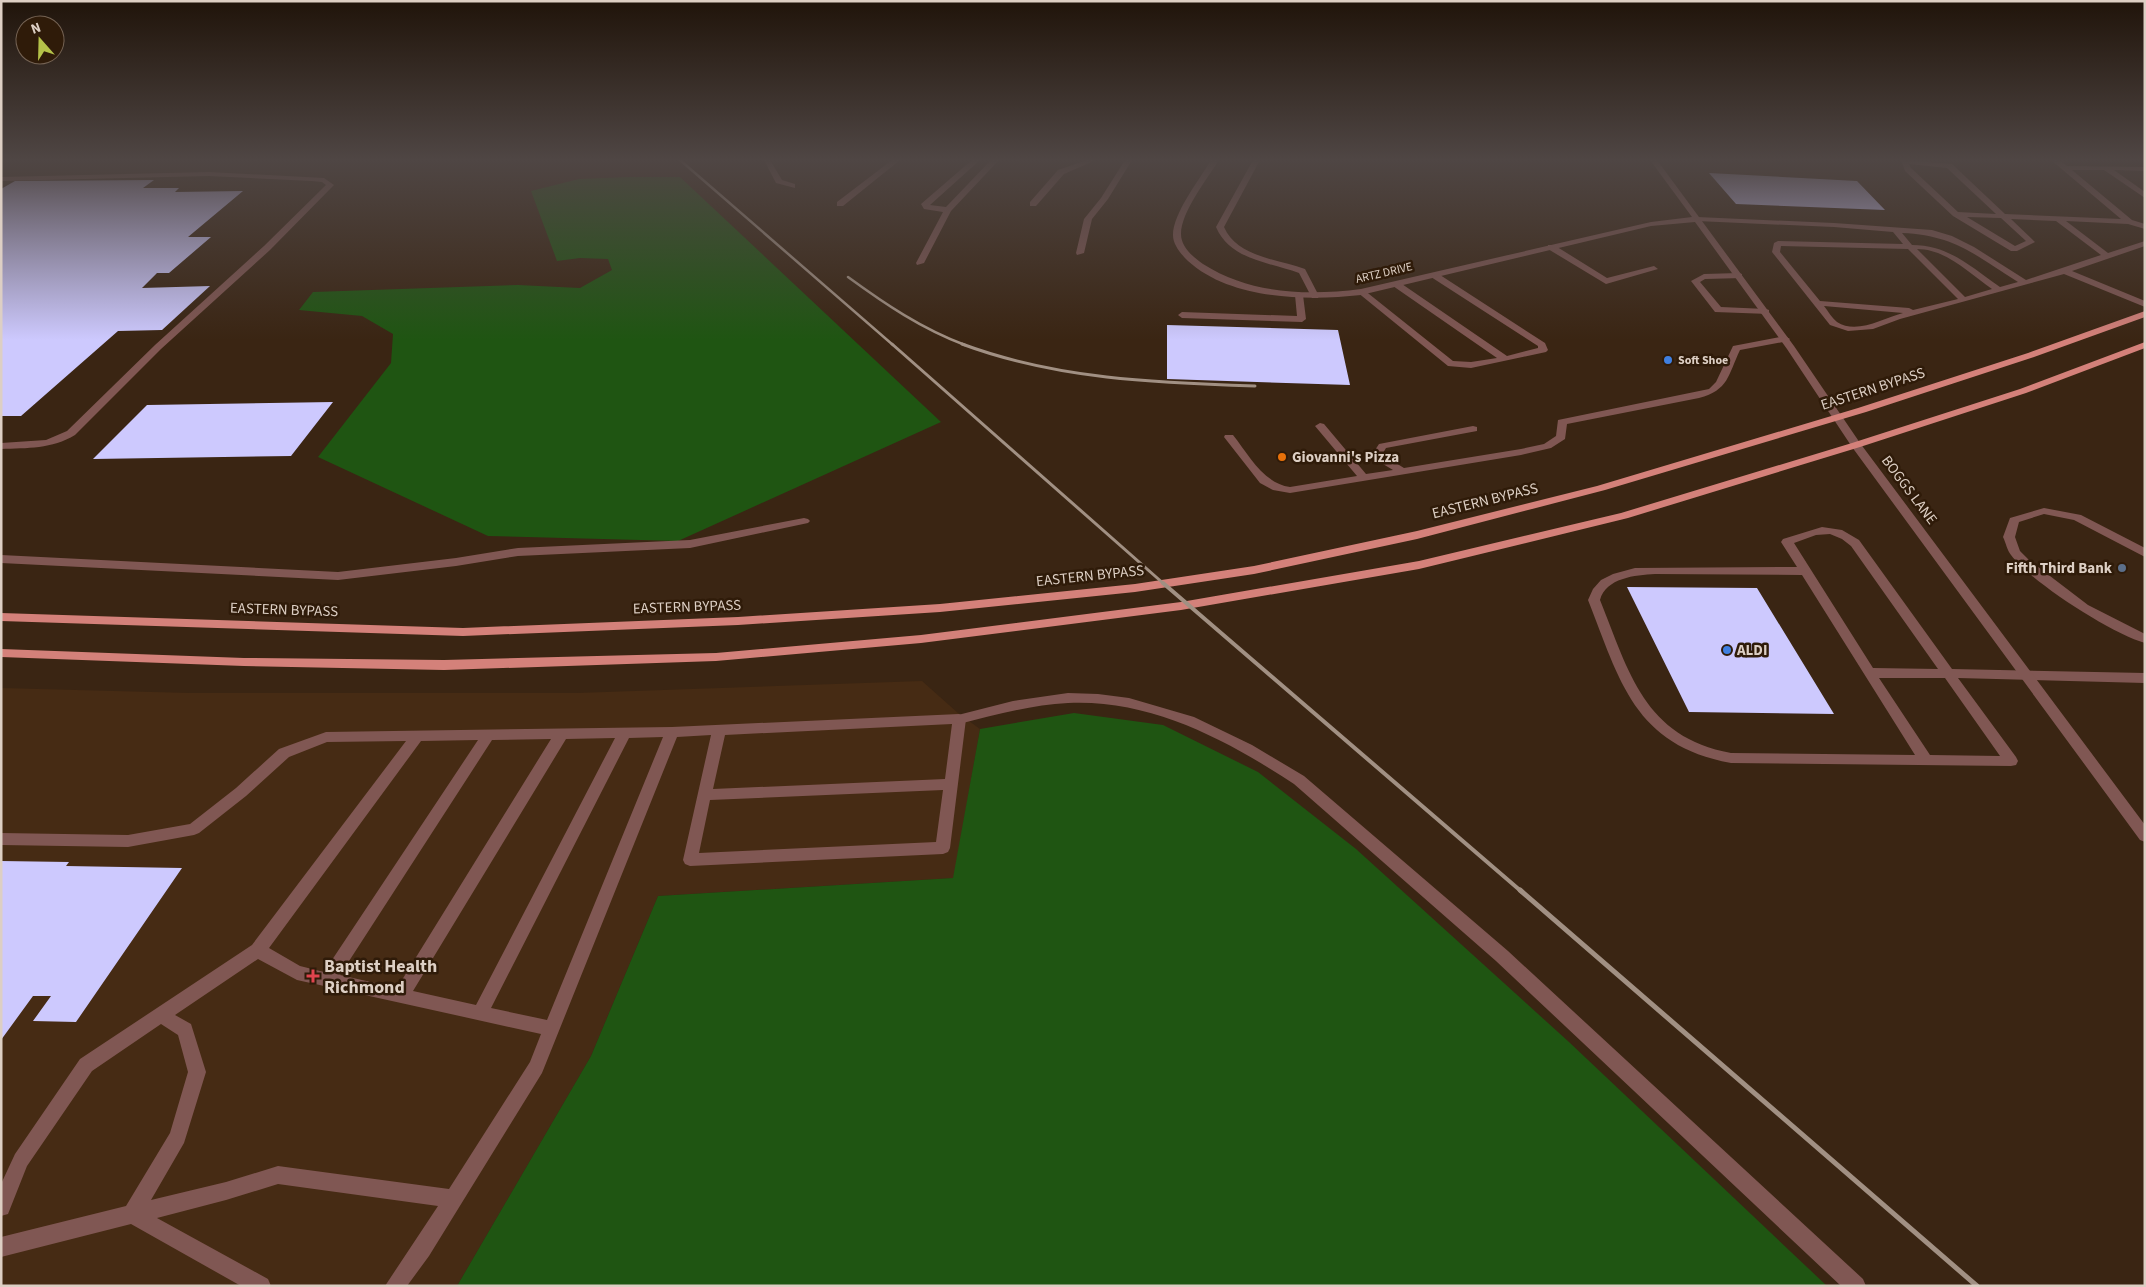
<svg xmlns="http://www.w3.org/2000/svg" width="2146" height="1287" viewBox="0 0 2146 1287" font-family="'Source Sans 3',sans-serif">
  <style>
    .built { fill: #462b14 }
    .green { fill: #1f5512 }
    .building { fill: #cdc9fe }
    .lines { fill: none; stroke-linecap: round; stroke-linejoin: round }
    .service { fill: #805753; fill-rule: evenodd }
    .minor { fill: #805753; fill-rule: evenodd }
    .primary { fill: #d4817a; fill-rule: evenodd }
    .rail-far3 { stroke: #a19083; stroke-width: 2.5 }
    .rail-far2 { stroke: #a19083; stroke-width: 3 }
    .rail-far1 { stroke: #a19083; stroke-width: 4 }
    .rail { stroke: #a19083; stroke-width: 5 }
    .shop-dot { fill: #3f7fe0; stroke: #2f1b09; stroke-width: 2 }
    .food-dot { fill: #e8710a; stroke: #2f1b09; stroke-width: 2 }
    .service-dot { fill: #5c6f8a; stroke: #2f1b09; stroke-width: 2 }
    .health-dot { fill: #e0444e; stroke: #2f1b09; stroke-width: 2 }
    .labels { text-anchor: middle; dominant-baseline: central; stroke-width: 5; stroke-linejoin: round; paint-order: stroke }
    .far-street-label { font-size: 12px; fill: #ddcfc4; stroke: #2f1b09 }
    .far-poi-label { font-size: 12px; font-weight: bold; fill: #ddcfc4; stroke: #2f1b09; text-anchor: start }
    .street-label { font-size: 15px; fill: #ddcfc4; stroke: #2f1b09 }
    .poi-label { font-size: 15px; font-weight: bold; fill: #ddcfc4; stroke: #2f1b09; text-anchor: start }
    .near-poi-label { font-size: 18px; font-weight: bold; fill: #ddcfc4; stroke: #2f1b09; text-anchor: start }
  </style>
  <rect width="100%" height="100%" fill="#3a2513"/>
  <path class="built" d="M922 681 958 713 980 729 954 878 658 896 591 1056 457 1286H1V688L190 693H577Z"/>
  <path class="green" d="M628 177H680L941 422 678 541 488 536 318 457 391 363 393 334 362 316 299 310 313 292 518 285 580 288 612 270 608 259 580 258 557 261 531 191 579 179Z
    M1074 713 1163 725 1258 772 1356 849 1569 1042 1827 1286H457L591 1056 658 896 953 878 980 729Z"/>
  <path class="building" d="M1709 173 1857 181 1885 210 1736 204Z
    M154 180 143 188H179L175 192 243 191 188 237H211L169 273H157L142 288 210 286 162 330 118 331 21 416H1V189L15 181Z
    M1167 325 1338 330 1350 385 1167 379Z
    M333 402 291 456 93 459 147 405Z
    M1627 587 1757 588 1834 714 1689 712Z
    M1 861 69 862 66 866 182 868 76 1022 33 1021 51 996H33L1 1040Z"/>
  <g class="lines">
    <path class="service" d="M764 160H770L782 180 795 184V188L776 183Z
      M892 160H900L843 206H837V202Z
      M972 160H980L930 205 946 207 991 160H999L951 211 924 263 917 265 916 263 943 212 924 209 921 204Z
      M1087 160H1096L1064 174 1036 206H1030V202L1058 170Z
      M1125 160H1132L1108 199 1092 219 1084 253 1077 255 1076 253 1084 219 1101 198Z
      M1253 160H1260L1224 227C1237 257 1277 259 1305 269L1319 296 1318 298H1312L1299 273C1269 262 1230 260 1216 227Z
      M1901 160 1952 164 2005 214 2121 219 2051 160H2059L2067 166 2145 167V171L2114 170 2145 192V198L2104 170H2072L2132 220 2145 224V229L2128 224 2066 221 2108 253 2145 241V246L2072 271 2145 301V307L2064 274 1900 319 1873 329 1848 331 1830 325 1772 252 1774 243 1778 241 1903 244 1893 232 1834 227 1697 221 1693 219 1697 217 1834 223 1932 230 1952 236 1974 247 2026 280 2101 255 2056 221 2011 219 2035 242 2017 251H2011L1953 216 1905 171ZM1909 164 1947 168 1996 214 1958 212 1911 168ZM1967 217 2001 218 2026 241 2015 246ZM1902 233C1954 235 1975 255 2018 282L2000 287C1971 267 1949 245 1912 245ZM1781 246 1908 249 1958 299 1913 310 1909 308 1820 301 1780 252ZM1917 249C1946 249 1969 273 1992 289L1965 297ZM1824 306 1903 313C1883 318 1857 335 1837 322 1832 318 1828 311 1824 306Z
      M209 172 324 178 334 185 270 250 161 349 75 435C52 449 27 448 1 449V443L46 440 67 431 155 345 264 246 326 185 322 182 312 181 209 176 1 181V177Z
      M1548 245H1554L1607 278 1654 266 1658 269 1606 284 1548 249Z
      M1431 273H1437L1545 343 1548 350 1546 352 1471 368 1448 366 1357 292 1364 290 1453 361 1471 362 1497 358 1393 286V282H1399L1507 356 1538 348V346L1431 277Z
      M1739 273 1742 274V278L1705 279 1700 282 1721 307 1766 309 1769 310V314L1715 312 1691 281 1704 274Z
      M1299 292 1303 295 1306 319 1302 322 1182 318 1178 315 1182 312 1297 316 1295 295Z
      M1785 336 1790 339 1788 341 1740 350C1728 375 1729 390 1699 398L1567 424 1565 439 1551 448 1521 455 1290 493 1273 490 1260 483 1224 437 1225 435H1233C1249 455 1263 483 1290 487L1357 476 1315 426 1320 423 1324 424 1366 474 1393 470 1378 461 1373 453 1379 444 1473 426 1477 427V431L1386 448 1383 453 1386 457 1404 468 1521 449 1544 444 1556 436 1558 420 1709 389 1716 382 1733 346Z
      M2044 508 2081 515 2145 548V557L2074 520 2044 514 2019 522 2015 537 2020 551 2029 560 2088 605 2145 634V643C2112 634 2031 582 2011 555 2007 550 2006 543 2003 537L2010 518Z
      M804 518 808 519 810 521 808 523 690 548 518 556 456 566 338 580 1 563V555L338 572 456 558 518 548 690 540Z
      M1822 527 1842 530 1859 540 1952 669 2145 673V683L1958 678 2016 757 2018 761 2016 765 2011 766 1731 763C1634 745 1620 681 1588 600L1593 589 1601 580 1613 574 1635 568 1797 567 1781 542 1783 539ZM1830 534 1842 539 1851 546 1938 669 1873 668 1794 543 1816 535ZM1655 574 1802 575 1915 755 1731 753C1644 737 1629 672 1600 600 1606 578 1635 575 1655 574ZM1879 678H1945L2000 756 1930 755Z
      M959 714 964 716 966 719 950 848 948 852 943 854 690 866 685 864 683 860 711 735 677 737 542 1073 429 1256 407 1286H385L438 1206 278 1184 226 1200 157 1218 268 1279 271 1286H241L131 1224 1 1257V1237L126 1206 170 1133 188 1072 178 1035 161 1024 92 1071 27 1166 8 1214 1 1216V1184L15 1154 80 1059 252 945 406 741 327 742 289 757 246 796 199 833 194 835 128 847 1 845V833L128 835 190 824 236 788 279 749 326 732 672 727ZM952 724 945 779 713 789 725 735ZM663 737 547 1020 491 1008 629 738ZM615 738 476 1005 413 991 566 739ZM551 739 397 988 340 975 492 740ZM478 740 324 972 300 966 269 948 421 741ZM943 790 936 842 699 853 710 800ZM258 959 297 980 541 1034 530 1062 449 1189 278 1166 226 1182 151 1200 184 1143 206 1072 191 1024 175 1015Z"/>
    <path class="minor" d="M1211 160H1219C1207 179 1181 212 1181 234 1181 247 1193 257 1203 264 1250 294 1307 296 1361 289L1651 222 1692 217 1650 160H1657L1794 346 1860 443 2145 825V842L2140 840 1852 447 1787 349 1695 222 1651 226 1361 295C1307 301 1231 300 1188 261 1181 254 1173 245 1173 235 1173 213 1200 179 1211 160Z
      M1068 693 1098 694 1129 698 1194 717 1252 745 1304 776 1508 951 1863 1279 1866 1286H1841L1496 961 1294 784C1227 740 1151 699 1068 703 1031 705 994 715 959 724L954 722 952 719 954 716 1013 701Z"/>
    <path class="primary" d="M2145 311V317L2034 357 1866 412 1605 490 1417 539 1254 574 1135 592 940 612 738 625 463 636 1 621V613L463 628 738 617 940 604 1135 584 1254 566 1417 531 1597 486 1858 408 2028 353Z
      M2145 342V348L2026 393 1860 447 1628 518 1419 569 1181 610 921 643 716 661 444 670 244 666 1 657V649L244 658 444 660 716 653 921 635 1181 602 1419 561 1621 513 1852 443 2020 389Z"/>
    <path class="rail-far3" d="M680 160 893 345
      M848 277C885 304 922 329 965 345"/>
    <path class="rail-far2" d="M892 344 1164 584
      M962 344C1056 379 1156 383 1255 386"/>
    <path class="rail-far1" d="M1163 583 1522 892"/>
    <path class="rail" d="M1520 890 1977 1286"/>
  </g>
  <linearGradient id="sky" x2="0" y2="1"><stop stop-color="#20140a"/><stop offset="0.47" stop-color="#4f4644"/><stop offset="1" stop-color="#4f4644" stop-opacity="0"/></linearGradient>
  <rect width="2146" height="340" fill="url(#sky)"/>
  <g class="shop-dot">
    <circle cx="1668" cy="360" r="5"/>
    <circle cx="1727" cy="650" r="5"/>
  </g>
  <circle class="food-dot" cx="1282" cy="457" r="5"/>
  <circle class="service-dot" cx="2122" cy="568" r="5"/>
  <path class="health-dot" d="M310.5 968.5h5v5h5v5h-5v5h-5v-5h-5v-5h5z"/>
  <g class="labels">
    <g class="far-street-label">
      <text transform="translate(1384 273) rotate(-13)">ARTZ DRIVE</text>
    </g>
    <g class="far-poi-label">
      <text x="1678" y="360">Soft Shoe</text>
    </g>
    <g class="street-label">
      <text transform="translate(1873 389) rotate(-18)">EASTERN BYPASS</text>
      <text transform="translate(1909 490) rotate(53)">BOGGS LANE</text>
      <text transform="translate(1485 501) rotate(-14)">EASTERN BYPASS</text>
      <text transform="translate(1090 576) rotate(-6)">EASTERN BYPASS</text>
      <text transform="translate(687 607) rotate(-2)">EASTERN BYPASS</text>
      <text transform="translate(284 610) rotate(2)">EASTERN BYPASS</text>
    </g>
    <g class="poi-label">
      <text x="1292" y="457">Giovanni's Pizza</text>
      <text x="2112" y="568" text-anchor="end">Fifth Third Bank</text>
      <text x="1737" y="650">ALDI</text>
    </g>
    <g class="near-poi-label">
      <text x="324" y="966">Baptist Health<tspan x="324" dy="21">Richmond</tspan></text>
    </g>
  </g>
  <rect width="2146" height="1287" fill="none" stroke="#ddcfc4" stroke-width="5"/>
  <g transform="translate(40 40) rotate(340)"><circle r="24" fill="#2f1b09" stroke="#756354"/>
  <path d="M0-4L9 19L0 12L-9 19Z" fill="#b5c249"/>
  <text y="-8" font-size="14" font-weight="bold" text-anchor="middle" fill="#ddcfc4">N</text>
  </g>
</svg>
